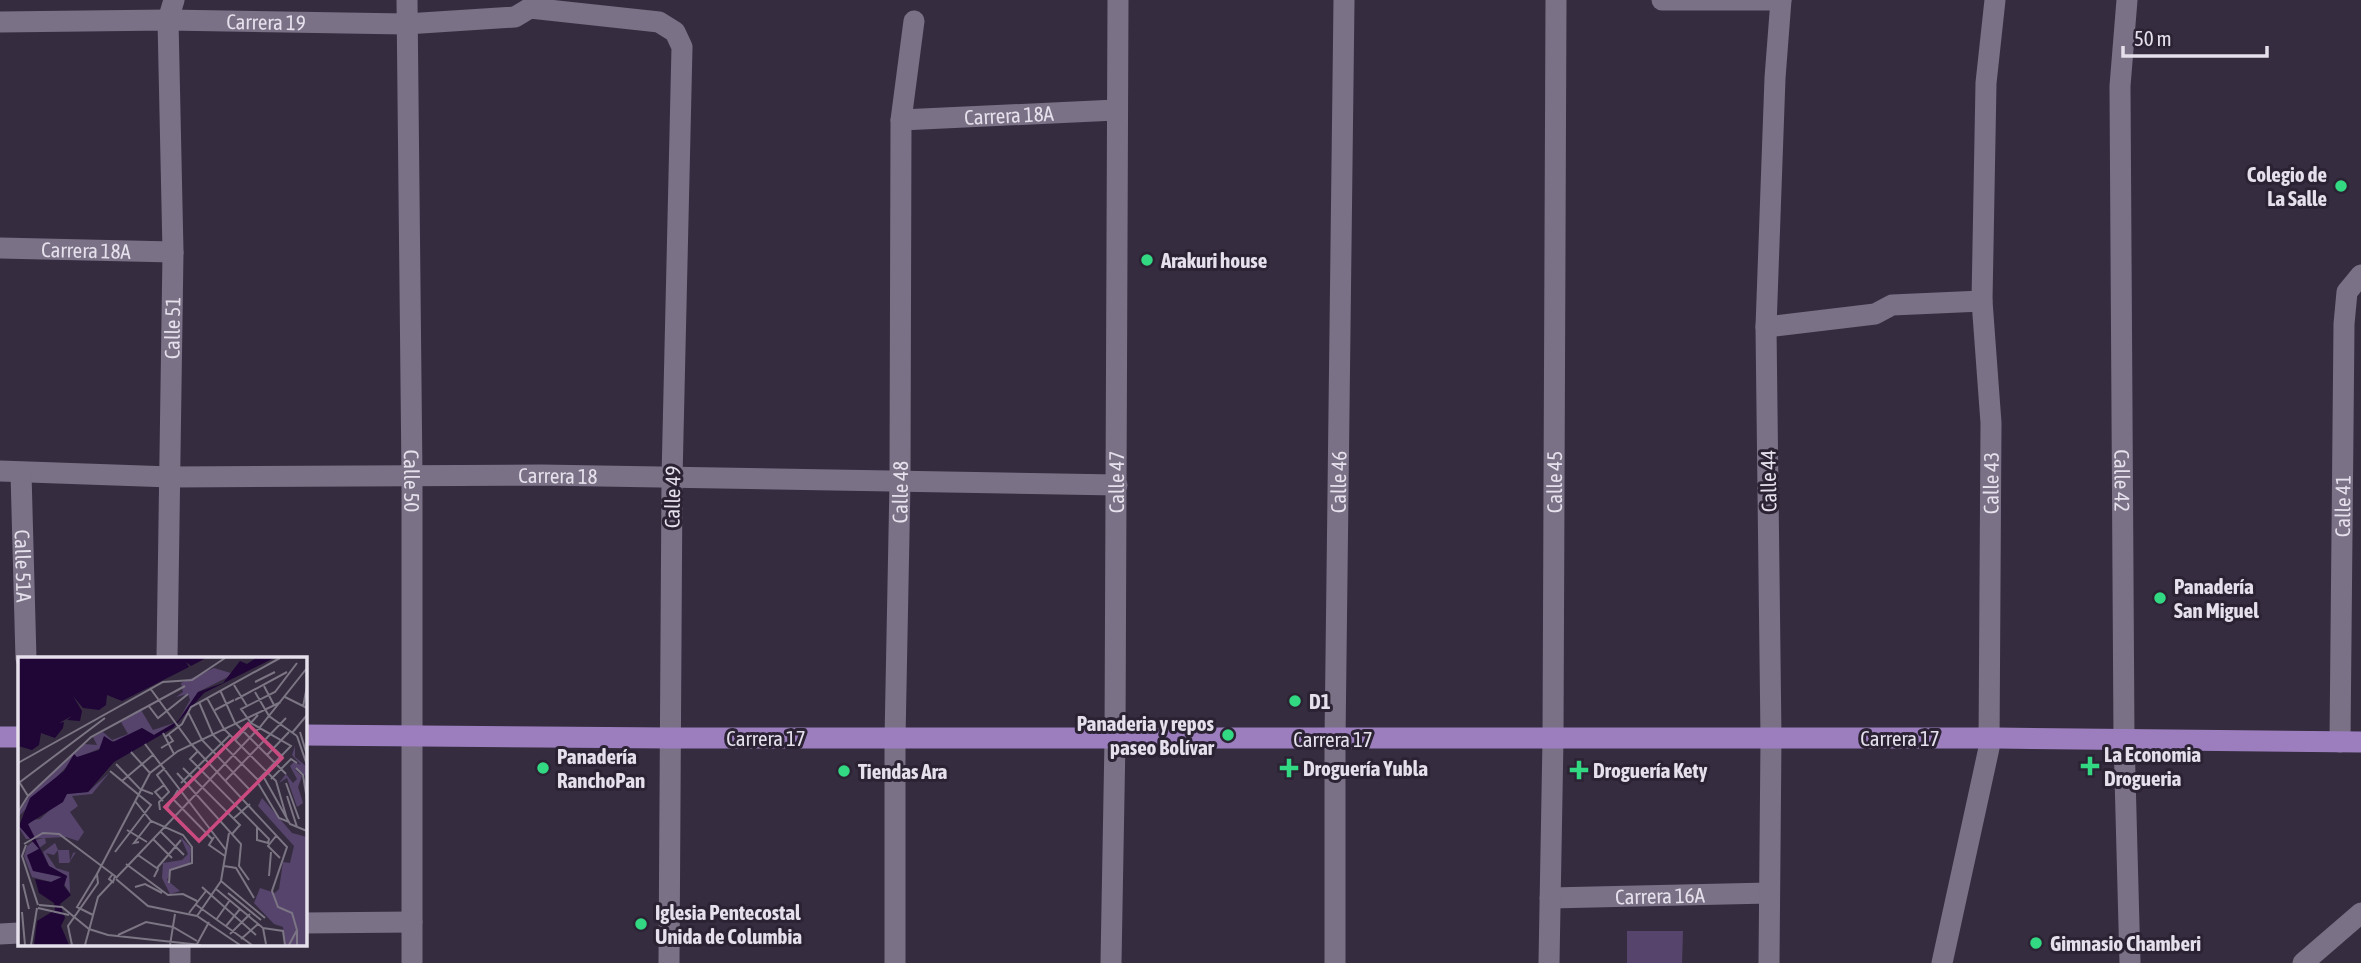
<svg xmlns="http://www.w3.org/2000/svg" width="2361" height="963" viewBox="0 0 2361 963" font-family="'Asap Condensed',sans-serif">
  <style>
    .green { fill: #57446d }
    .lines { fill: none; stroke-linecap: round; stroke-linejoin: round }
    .minor { stroke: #7a7186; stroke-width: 21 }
    .major { stroke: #9c7ebf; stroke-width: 21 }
    .poi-dot { fill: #33d882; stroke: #2b2334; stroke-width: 2.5 }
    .labels { text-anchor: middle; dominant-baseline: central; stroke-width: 6; stroke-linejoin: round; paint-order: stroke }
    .street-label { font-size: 21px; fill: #e5e0ec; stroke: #2b2334 }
    .poi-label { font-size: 21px; font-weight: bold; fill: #e5e0ec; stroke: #2b2334; text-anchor: start }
    .inset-road { fill: none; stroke: #7b7584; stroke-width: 2 }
    .view { fill: #cb4a7f; fill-opacity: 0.15; stroke: #cb4a7f; stroke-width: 3.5 }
    .inset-edge { fill: none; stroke: #e5e0ec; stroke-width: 3.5 }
  </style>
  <rect width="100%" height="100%" fill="#352d3f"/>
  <path class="green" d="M1627 931H1683L1682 963H1627Z"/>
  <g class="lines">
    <g class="minor">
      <path id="s1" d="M407 0 412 477V963"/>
      <path d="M1662 0H1781"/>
      <path id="s2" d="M2127 0 2120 86 2124 739 2130 963"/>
      <path d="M530 8 659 22 675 32 682 47 672 478 669 963"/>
      <path id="s3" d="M0 22 168 20 406 24 515 17 530 8"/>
      <path id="s4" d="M901 120 1116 110"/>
      <path id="s5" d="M0 248 173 252"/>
      <path d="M1766 327 1875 314 1892 305 1982 301"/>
      <path id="s6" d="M0 471 171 477 541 475 1117 485"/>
      <path id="s7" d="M21 473 26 659"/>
      <path id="s8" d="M167 659 173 252 168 20 174 0"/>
      <path id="s9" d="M2340 742 2344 324 2347 292 2361 275"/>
      <path id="s10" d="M1550 898 1769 893"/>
      <path d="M304 923 412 922"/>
      <path d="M0 934 19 933"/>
      <path d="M180 944V963"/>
      <path id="s11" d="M895 963V739L900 482 901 120 914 21"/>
      <path id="s12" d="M1111 963 1115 739 1118 0"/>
      <path id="s13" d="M1335 963V740L1344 0"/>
      <path id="s14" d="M1549 963 1553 739 1556 0"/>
      <path d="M1769 963 1771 738 1766 327 1775 78 1781 0"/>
      <path id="s15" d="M1942 963 1989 748 1991 423 1982 301 1986 83 1995 0"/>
      <path d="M2303 963 2361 913"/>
    </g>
    <path class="major" d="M304 735 670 738H1997L2361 742
      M0 737H19"/>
  </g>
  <g class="poi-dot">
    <circle cx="2341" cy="186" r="7"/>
    <circle cx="1147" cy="260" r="7"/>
    <circle cx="2160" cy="598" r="7"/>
    <circle cx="1295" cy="701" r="7"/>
    <circle cx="1228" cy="735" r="7"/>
    <path d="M2086.5 755.5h7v7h7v7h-7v7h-7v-7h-7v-7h7z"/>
    <circle cx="543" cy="768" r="7"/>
    <path d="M1285.5 757.5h7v7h7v7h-7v7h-7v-7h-7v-7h7z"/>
    <path d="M1575.5 759.5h7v7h7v7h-7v7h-7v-7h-7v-7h7z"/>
    <circle cx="844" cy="771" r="7"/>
    <circle cx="641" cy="924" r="7"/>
    <circle cx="2036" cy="943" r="7"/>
  </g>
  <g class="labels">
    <g class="street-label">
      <text stroke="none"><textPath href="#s3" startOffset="266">Carrera 19</textPath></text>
      <text stroke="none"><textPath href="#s4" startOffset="108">Carrera 18A</textPath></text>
      <text stroke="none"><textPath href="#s5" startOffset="86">Carrera 18A</textPath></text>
      <text stroke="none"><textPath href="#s8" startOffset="331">Calle 51</textPath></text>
      <text stroke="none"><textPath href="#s6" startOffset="558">Carrera 18</textPath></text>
      <text stroke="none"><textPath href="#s1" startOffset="481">Calle 50</textPath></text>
      <text stroke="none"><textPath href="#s13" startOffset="481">Calle 46</textPath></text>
      <text transform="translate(1768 481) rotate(-91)">Calle 44</text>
      <text stroke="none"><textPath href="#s2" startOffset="481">Calle 42</textPath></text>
      <text stroke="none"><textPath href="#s12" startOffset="481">Calle 47</textPath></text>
      <text stroke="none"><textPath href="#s14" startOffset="481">Calle 45</textPath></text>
      <text stroke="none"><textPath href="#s15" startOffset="485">Calle 43</textPath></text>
      <text stroke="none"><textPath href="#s11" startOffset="471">Calle 48</textPath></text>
      <text transform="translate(672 497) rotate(-89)">Calle 49</text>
      <text stroke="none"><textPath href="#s9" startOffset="236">Calle 41</textPath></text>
      <text stroke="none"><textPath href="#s7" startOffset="93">Calle 51A</textPath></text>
      <text x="766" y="738">Carrera 17</text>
      <text x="1900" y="738">Carrera 17</text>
      <text x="1333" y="739">Carrera 17</text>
      <text stroke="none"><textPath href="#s10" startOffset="110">Carrera 16A</textPath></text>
    </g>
    <g class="poi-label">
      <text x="2327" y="174" text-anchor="end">Colegio de<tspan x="2327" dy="24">La Salle</tspan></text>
      <text x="1161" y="260">Arakuri house</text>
      <text x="2174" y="586">Panadería<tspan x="2174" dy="24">San Miguel</tspan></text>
      <text x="1309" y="701">D1</text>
      <text x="1214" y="723" text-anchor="end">Panaderia y repos<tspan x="1214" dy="24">paseo Bolívar</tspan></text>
      <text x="2104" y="754">La Economia<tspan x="2104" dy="24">Drogueria</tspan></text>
      <text x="557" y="756">Panadería<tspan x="557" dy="24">RanchoPan</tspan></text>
      <text x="1303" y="768">Droguería Yubla</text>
      <text x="1593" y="770">Droguería Kety</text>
      <text x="858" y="771">Tiendas Ara</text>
      <text x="655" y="912">Iglesia Pentecostal<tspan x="655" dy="24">Unida de Columbia</tspan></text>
      <text x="2050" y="943">Gimnasio Chamberi</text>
    </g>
  </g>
  <g transform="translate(18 657)">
    <rect width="289" height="289" fill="#352d3f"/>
    <path d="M196 11 216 17 180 35 160 64 172 43 170 37 158 40 165 35 163 26ZM123 53 135 73 156 66 136 78 124 71 99 84H91L86 80 83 91 56 102 1 159V169L12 178 9 169 14 163 22 162 49 137 70 135 92 115 74 137 54 139 60 149 52 155 66 175 60 184 48 180 8 182 0 169V157L14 135 66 87 79 88 75 80 85 75 94 83 110 77 103 65ZM277 89V100L289 110V120L275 111 284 119 280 130 285 146 279 150 269 121 261 126 268 117 275 126 279 122 272 109 276 105 283 108 274 98ZM244 141 274 176 289 180V288H267L265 270 256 267 236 246 242 231 257 236 261 232 265 205 272 206 276 189 240 149ZM162 179 173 191 172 207 154 212 149 223 162 234 152 237 144 221 145 206 164 203 170 197ZM27 181 28 186 9 200 22 215 44 220 33 225 14 220 6 199 9 189 16 184 19 190 17 183ZM37 186 40 193H51L52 204 55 196 58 195 51 206H41L40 193 36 198 28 196 38 211 51 215 52 236 46 227 49 219 31 209 25 195Z" fill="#57446d"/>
    <path d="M0 1H188L173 9 168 5 171 10 104 44 89 38 88 48 81 53 65 51 55 39 64 54 62 64 49 63 54 59 41 66 46 65 45 71 37 81 23 76 21 88 14 93 0 89ZM238 1H256L186 36 155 71 96 105 70 135 49 137 45 145 10 167 31 209 49 219 46 229 53 238 42 247 47 261 43 269 51 288H16L19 264 37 253 36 246 21 236 17 222 33 225 44 220 15 214 9 198 21 192 1 169 12 141 46 114 56 97 59 100 81 93 86 79 95 85 124 71 136 78 160 64 180 35 205 26 222 4 229 7Z" fill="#200537"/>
    <path class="inset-road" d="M237 25 257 15M216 28 229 49M246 29 256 48M132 31 173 87 269 190 254 234 260 250 274 256 279 273M202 33 217 66 268 117M237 35 251 59 279 79M267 40 289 51M189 41 206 72 258 124 269 162M217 43 269 15M181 45 195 78 240 123 273 89 233 66 223 52 257 35 279 6M130 48 140 61 170 37M285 50 289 29M197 53 216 43M170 55 184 83 231 132M282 75 289 98M145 76 156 97M274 76 289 58M279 79 289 108M147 80 164 67 173 50 262 1M217 83 240 58M248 84 265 100M127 87 208 193M143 91 155 84 151 78M180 94 172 102 251 182 250 186 239 183V170M113 95 132 116M249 98 271 75M0 106 145 25 174 23 207 1M98 107 122 132 135 137M165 111 222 168 214 177M278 111 285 118 289 143M92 114 133 148 97 195M159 116 223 187 221 209 231 223M245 119 272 167 289 174M253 122 273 102 279 106M0 123 10 139 0 155M208 123 268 61M104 124 136 97M2 125 87 61M163 126 212 78M240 126 261 161 271 165M268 126 281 162M10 139 73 80 167 29M269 139 279 170M154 141 194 182M117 144 133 164 165 178 174 190V206L152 213 151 226M145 144 137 135 146 128M142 153 141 145 151 135 139 118 147 111M148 153 160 133M156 158 171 175M215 162 232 147M109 173 129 185M142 174 166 198M258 179 250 189 262 201M196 180 191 188 207 199M135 182 154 201M121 185 116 186 133 164M6 187 25 176 41 177 97 219 95 225 91 222 94 218M8 188 4 199 20 248M120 198 140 212 136 220M108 207 150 238 165 237 179 244M206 209 218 211 236 241M139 211 163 183M251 219 253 195M98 221 242 70 289 11M98 222 130 249 179 259 222 288M203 224 247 261M5 227 11 252M117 230 127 227 144 236M184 230 238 278M198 232 245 271 248 287M210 236 243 263M177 247 234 288M21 248 44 250 71 272 90 278 183 288M20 251 51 258M4 255 7 288M171 256 188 234M75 258 59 250 79 217M179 259 203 224 211 176M198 263 212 243M208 269 222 252M245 271 265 274 267 288M212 277 232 257M100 278 128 265 155 270 179 284M223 282 240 267M179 287 191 265M13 288 19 251M54 288 50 269 80 226 79 217 132 116 160 94 263 45M67 288 80 240 94 225M152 288 157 257M271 288 279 273V288"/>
    <path class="view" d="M230 67 264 101 181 184 147 150Z"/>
    <rect width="289" height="289" class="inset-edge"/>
  </g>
  <path d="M2123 46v10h144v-10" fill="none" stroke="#e5e0ec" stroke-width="3.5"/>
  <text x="2134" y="46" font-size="21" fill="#e5e0ec" stroke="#2b2334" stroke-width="5" paint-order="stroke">50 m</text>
</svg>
